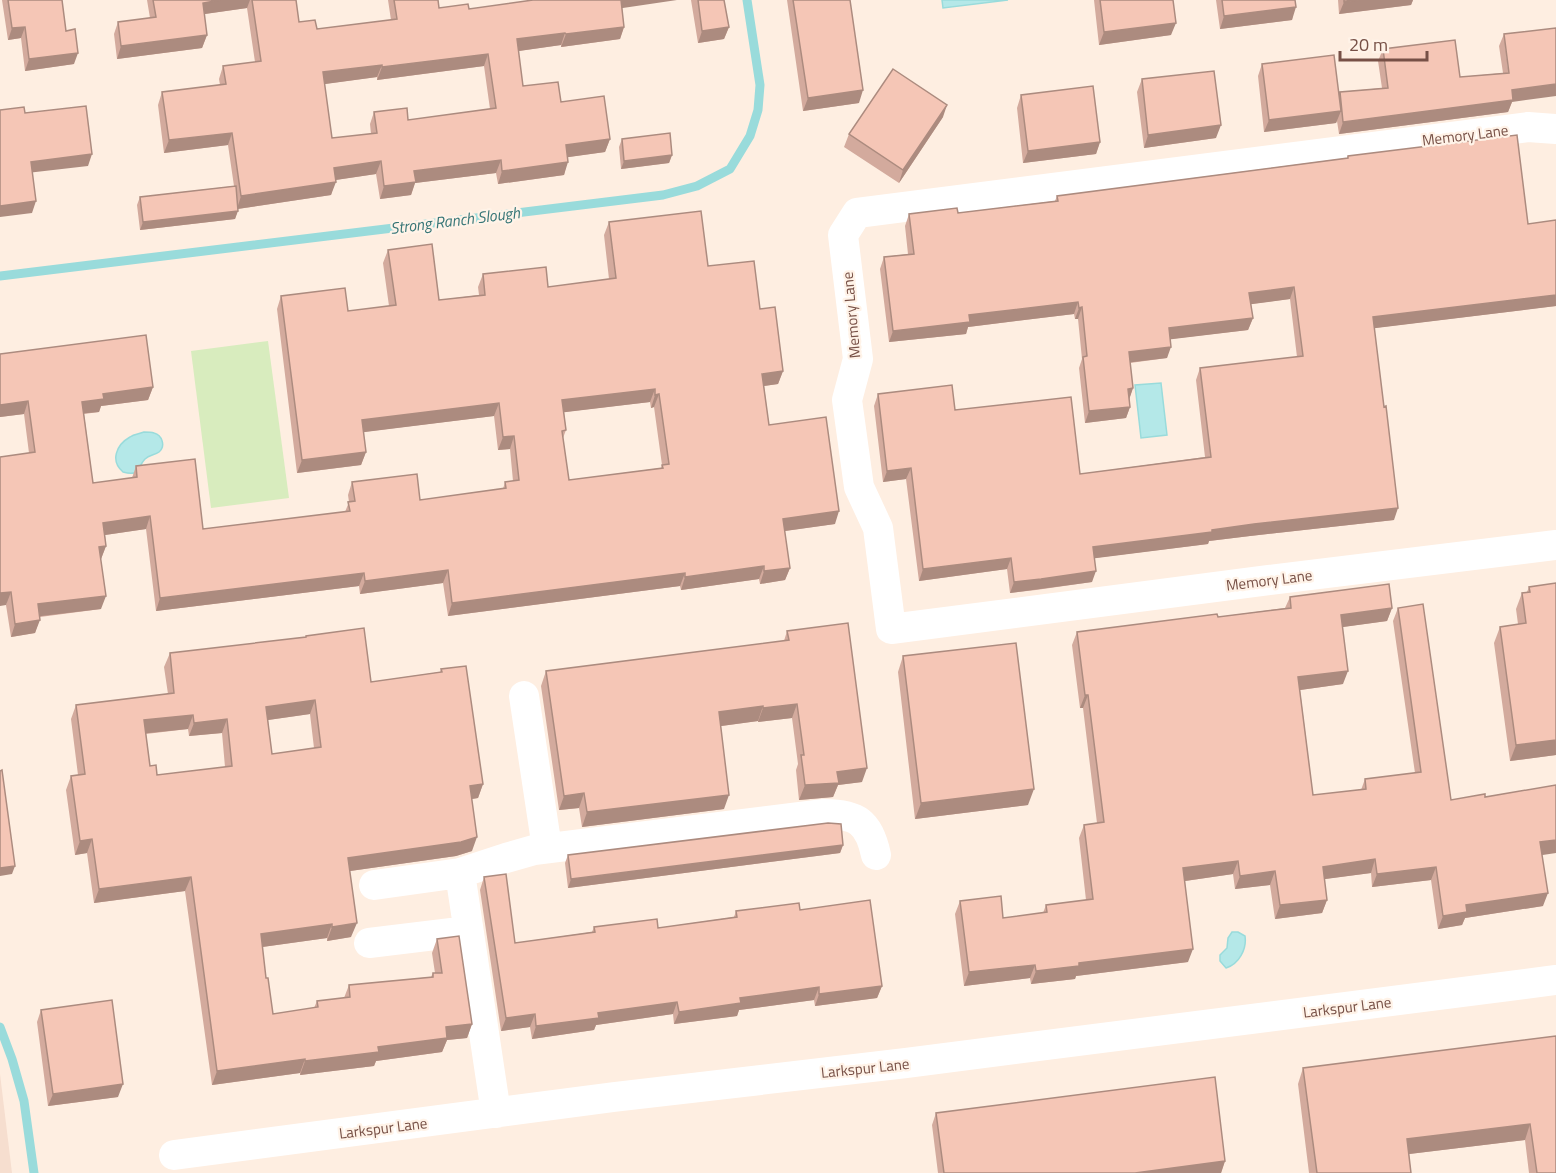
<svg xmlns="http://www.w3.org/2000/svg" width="1556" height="1173" viewBox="0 0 1556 1173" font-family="'Titillium Web',sans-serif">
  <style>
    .residential { fill: #f6decf }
    .green { fill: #d8ecbe }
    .water { fill: #b4e8e8; stroke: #99dbdb; stroke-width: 1.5 }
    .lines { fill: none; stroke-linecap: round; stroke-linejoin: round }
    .stream { stroke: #99dbdb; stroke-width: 9 }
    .street { stroke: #fff; stroke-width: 30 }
    .wall { fill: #d3aa9d; fill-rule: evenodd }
    .shaded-wall { fill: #ac8b7f }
    .building { fill: #f5c6b6; stroke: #ac8b7f; stroke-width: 1.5; fill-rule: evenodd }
    .labels { text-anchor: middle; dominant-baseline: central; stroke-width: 4.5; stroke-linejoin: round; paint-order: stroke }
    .street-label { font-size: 15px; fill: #775046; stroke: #fff3e8 }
    .water-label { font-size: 16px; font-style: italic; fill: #367576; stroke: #fff3e8 }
  </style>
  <rect width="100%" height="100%" fill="#feeee1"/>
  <path class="residential" d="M0 1074 12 1173H0Z"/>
  <path class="green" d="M268 341 289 498 211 508 191 351Z"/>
  <path class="water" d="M942 0H1008L943 8Z
    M1161 383 1167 435 1141 438 1135 385Z
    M144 432C147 432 151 432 154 433 162 435 166 446 159 452 155 455 149 455 145 459 137 467 141 477 123 472 110 461 116 445 130 437 134 434 139 434 144 432Z
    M1232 932H1238L1245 936C1247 949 1239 964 1226 968L1220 961V955L1227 948 1228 938Z"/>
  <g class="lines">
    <path class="stream" d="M0 276 663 195 697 186 730 169 750 136 758 110 760 85 747 0
      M0 1027 12 1059 24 1101 34 1173"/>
    <path class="street" d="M1556 129 1528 127 857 213 843 235 858 359 847 400 859 487 878 528 891 629 1269 580 1556 545
      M524 696 547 848
      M374 885 460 873
      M369 943 468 931
      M496 1113 460 873 506 858 534 850 824 814C857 814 869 822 876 855
      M174 1155 614 1097 906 1063 1556 980"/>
  </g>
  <path class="wall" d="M2 0H62L66 31 74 64 25 71 21 38 8 40Z
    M147 0H296L299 22 317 29 391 20 388 0H438L439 8H622L624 27 620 39 561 47V45L518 51 523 86 561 102 610 139 605 152 568 157 564 175 498 184 496 173 415 183 411 195 380 199 376 174 335 180 331 195 238 209 235 219 140 230 137 205 140 197 234 186 228 145 164 153 158 105 162 92 220 85 219 79 223 66 255 62 247 8 204 14 207 35 202 48 117 59 114 34 118 22 150 18ZM484 66 490 109 408 120 374 112 370 124 371 134 332 138 324 84 377 77V80Z
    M691 0H724L729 27 724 39 698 43Z
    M787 0H850L859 103 803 111Z
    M1094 0H1173L1171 35 1099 45Z
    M1216 0H1295L1292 20 1220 29Z
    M1338 0H1413L1411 5 1339 14Z
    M1504 34 1512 102 1508 112 1339 134 1337 121 1336 123 1264 132 1258 76 1262 64 1339 94 1340 92 1382 88 1378 61 1383 49 1460 77 1503 73 1499 46Z
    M1142 79 1216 138 1144 148 1137 92Z
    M1021 95 1100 142 1096 154 1023 163 1017 108Z
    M943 117 899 183 844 147 849 134Z
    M622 139 672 155 669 163 621 169 619 147Z
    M1348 156 1528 224 1556 220V306L1374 328 1394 520 1250 536 1209 541 1208 544 1094 558 1092 582 1036 590 1010 593 1007 569 919 581 906 479 883 482 874 406 878 394 955 410 1080 474 1205 457 1196 380 1200 368 1297 357 1290 299 1251 304 1253 318 1248 330 1170 339 1167 358 1130 363 1133 388 1129 399 1130 407 1126 418 1085 423 1079 368 1082 359 1078 319H1075L1074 314 968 327 966 334 889 342 880 269 884 257 908 254 905 226 909 214 958 213 1055 201 1057 196 1347 158Z
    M609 222 708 266 760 309 783 371 778 384 764 386 769 425 835 524 784 531 790 568 785 580 760 584 759 579 681 590 680 586 448 616 443 583 360 594 359 586 156 611 146 529 105 535 106 546 101 559V609L40 617 35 633 11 637 6 605 29 453 24 414 0 417V354L153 387 148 400 101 406 99 412 84 414 93 483 132 478 136 466 203 529 345 512 349 502 348 495 352 482 420 500 503 489 505 482 513 481 510 449 498 450 494 416 363 432 366 452 361 465 297 473 277 309 281 296 348 311 389 306 383 263 388 250 439 300 479 295 478 287 483 274 548 287 609 279 604 235ZM650 402 651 408 654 407 662 465 661 468 569 480 563 438 566 430 564 412Z
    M1529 587 1556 755 1510 761 1494 643 1500 627 1518 624 1516 609 1522 593 1527 592Z
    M1290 597 1392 608 1387 621 1342 627 1343 684 1300 690 1313 795 1361 790 1365 779 1415 773 1393 621 1398 608 1451 800 1485 797 1542 855 1543 906 1465 918 1462 925 1438 929 1431 880 1372 887 1371 873 1324 879 1327 900 1322 913 1275 919 1270 885 1235 889 1233 874 1185 881 1188 962 1076 976 1075 979 1031 984 1030 978 964 986 955 914 960 901 1003 918 1043 913 1046 905 1086 900 1079 838 1084 825 1097 823 1083 708H1080L1072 645 1077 632 1218 617 1285 608Z
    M787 631 862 782 838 785 833 797 799 800 796 770 798 764 792 718 758 722V721L721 726 724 809 582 827 579 808 559 810 541 686 546 671 784 641Z
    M170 653 371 682 440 672 441 669 483 784 478 798 472 799V851L456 856 350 871 351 937 327 941V938L262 947 266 978 273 1014 314 1008 317 1001 344 998 349 985 431 977 433 973H435L432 953 437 939 472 1024 467 1038 447 1040 442 1052 376 1061 374 1066 300 1075V1073L212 1085 185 891 94 903 87 853 75 855 66 790 71 776 78 775 71 719 76 705 168 694 164 667ZM310 714 314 748 272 754 268 720ZM188 729 189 736 222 733 225 767 157 775 150 766 146 734Z
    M903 656 1028 805 915 819 898 672Z
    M843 845 840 853 568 888 565 863 568 855Z
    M484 877 515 943 592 932 594 927 658 928 734 917 736 911 800 910 882 986 877 998 815 1006 814 1000 739 1010 737 1016 674 1024 673 1014 596 1025 594 1030 532 1039 530 1027 501 1031 480 890Z
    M41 1010 118 1097 48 1106 37 1022Z
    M1556 1036V1173H1529L1525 1140 1409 1154 1411 1173H1309L1298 1084 1303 1068Z
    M936 1113 1225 1161 1221 1173H938L932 1125Z"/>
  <path class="shaded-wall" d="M220 0H250L247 8 198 15 203 3Z
    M619 0H677L616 9Z
    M1359 0H1413L1411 5 1339 14 1344 2Z
    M1296 7 1292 20 1220 29 1224 16Z
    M1176 23 1171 35 1099 45 1104 32Z
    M25 27 21 38 8 40 12 28Z
    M624 27 620 39 561 47 566 34Z
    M729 27 724 39 698 43 702 31Z
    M565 33 561 45 512 52 517 39Z
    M207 35 202 48 117 59 121 46Z
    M78 53 74 64 25 71 29 59Z
    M488 54 484 66 377 80 382 67Z
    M382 65 377 77 318 85 323 72Z
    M1556 84V96L1512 102 1508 112 1339 134 1343 122 1512 90Z
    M863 90 859 103 803 111 808 98Z
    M947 105 943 117 899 183 903 170Z
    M1341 111 1336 123 1264 132 1269 120Z
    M1221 125 1216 138 1144 148 1148 135Z
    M232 133 228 145 164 153 169 140Z
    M610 139 605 152 562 158 566 145Z
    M1100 142 1096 154 1023 163 1028 151Z
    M92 154 88 166 27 173 31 162Z
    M672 155 669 163 621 169 624 161Z
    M501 160 496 173 415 183 411 195 380 199 384 186 414 171Z
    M381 161 376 174 329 181 334 168Z
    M568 162 564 175 498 184 502 171Z
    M336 182 331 195 237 209 241 196Z
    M36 201 32 213 0 217V206Z
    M238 211 235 219 140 230 143 222Z
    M1294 287 1290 299 1245 305 1249 293Z
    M1556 295V306L1368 329 1373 317Z
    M1078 302 1074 314 968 327 966 334 889 342 893 331 969 315Z
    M1082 307 1078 319H1075L1079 308Z
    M1253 318 1248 330 1165 340 1169 328Z
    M1171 347 1167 358 1125 363 1129 352Z
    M783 371 778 384 757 387 762 374Z
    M153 387 148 400 101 406 99 412 77 414 82 402 103 394Z
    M1133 388 1129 400 1128 389Z
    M655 389 650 402 558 413 562 400Z
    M659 394 654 407 651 408 655 395Z
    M28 401 24 414 0 417V405Z
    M499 403 494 416 357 433 362 420Z
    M1130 407 1126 418 1085 423 1089 411Z
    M514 436 510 449 498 450 503 437Z
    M366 452 361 465 297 473 302 460Z
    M911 468 906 479 883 482 887 471Z
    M1398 508 1394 520 1250 536 1209 541 1208 544 1089 559 1093 547 1254 524Z
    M839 511 835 524 778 532 783 519Z
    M150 516 146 529 98 536 103 523Z
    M106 546 101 559 99 547Z
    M1011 558 1007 569 919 581 923 569Z
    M764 566 759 579 681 590 685 577Z
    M790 568 785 580 760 584 764 571Z
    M448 570 443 583 360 594 365 581Z
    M1096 571 1092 582 1010 593 1014 582Z
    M364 573 359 586 156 611 160 598Z
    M685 573 680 586 448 616 452 603Z
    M11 592 6 605 0 606V593Z
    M106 596 101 609 33 617 38 604Z
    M1392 608 1387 621 1336 628 1341 615Z
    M40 620 35 633 11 637 15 624Z
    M1348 671 1343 684 1293 691 1298 677Z
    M1085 695H1088L1083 708H1080Z
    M315 700 310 714 261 721 266 707Z
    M797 704 792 718 758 722 763 708Z
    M763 706 758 721 714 727 719 712Z
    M193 715 188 729 139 734 144 720Z
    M227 719 222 733 189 736 194 723Z
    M1556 740V755L1510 761 1516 745Z
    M867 768 862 782 838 785 833 797 799 800 805 785 837 772Z
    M483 784 478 798 465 800 470 786Z
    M1034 789 1028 805 915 819 921 803Z
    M584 793 579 808 559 810 564 796Z
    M729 795 724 809 582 827 587 812Z
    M477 837 472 851 456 856 343 872 348 858Z
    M92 839 87 853 75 855 80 841Z
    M1556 840V853L1536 856 1540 842Z
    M843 845 840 853 568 888 571 879Z
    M1375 859 1371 873 1318 880 1323 867Z
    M1238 861 1233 874 1178 882 1183 868Z
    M15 866 12 874 0 876V868Z
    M1436 867 1431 880 1372 887 1377 874Z
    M1275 871 1270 885 1235 889 1240 876Z
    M191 877 185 891 94 903 99 889Z
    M1548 893 1543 906 1465 918 1462 925 1438 929 1443 916 1466 905Z
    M1327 900 1322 913 1275 919 1280 905Z
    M357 923 351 937 327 941 332 927Z
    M332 924 327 938 255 948 261 934Z
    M1193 949 1188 962 1076 976 1075 979 1031 984 1036 971 1079 963Z
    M1035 965 1030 978 964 986 969 972Z
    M882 986 877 998 815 1006 819 994Z
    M819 987 814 1000 739 1010 737 1016 674 1024 679 1012 740 998Z
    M677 1002 673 1014 596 1025 594 1030 532 1039 536 1026 598 1013Z
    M535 1014 530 1027 501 1031 506 1018Z
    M472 1024 467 1038 447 1040 442 1052 376 1061 374 1066 300 1075 305 1061 378 1047 446 1027Z
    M305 1059 300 1073 212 1085 217 1071Z
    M123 1084 118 1097 48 1106 53 1094Z
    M1530 1124 1525 1140 1401 1155 1407 1139Z
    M1225 1161 1221 1173H1135Z"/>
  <path class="building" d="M8 0H62L66 31 75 29 78 53 29 59 25 27 12 28Z
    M153 0H220L203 3 207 35 121 46 118 22 156 17Z
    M252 0H296L299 22 315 20 317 29 397 19 394 0H438L439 8 468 4 469 9 533 0H621L624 27 566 34 565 33 517 39 523 86 558 82 561 102 604 96 610 139 566 145 568 162 502 171 501 160 414 171 416 182 384 186 381 161 334 168 336 182 241 196 232 133 169 140 162 92 226 84 223 66 261 61ZM488 54 496 108 408 120 407 108 374 112 377 133 332 138 323 72 382 65V67Z
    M698 0H724L729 27 702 31Z
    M793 0H850L863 90 808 98Z
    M1100 0H1173L1176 23 1104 32Z
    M1222 0H1295L1296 7 1224 16Z
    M1344 0H1359L1344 2Z
    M1556 28V84L1512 90 1513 100 1343 122 1340 92 1388 88 1383 49 1455 40 1460 77 1509 73 1504 34Z
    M1334 55 1341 111 1269 120 1262 64Z
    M893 69 947 105 903 170 849 134Z
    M1214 71 1221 125 1148 135 1142 79Z
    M1093 86 1100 142 1028 151 1021 95Z
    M86 106 92 154 31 162 36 201 0 206V110L24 107 25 113Z
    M670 133 672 155 624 161 622 139Z
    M1517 135 1528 224 1556 220V295L1373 317 1384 407 1386 406 1398 508 1254 524 1212 530V532L1093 547 1096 571 1041 579 1014 582 1011 558 923 569 911 468 887 471 878 394 952 385 955 410 1071 397 1080 474 1211 457 1200 368 1303 356 1294 287 1249 293 1253 318 1169 328 1171 347 1129 352 1133 388 1128 389 1130 407 1089 411 1083 357 1087 356 1082 307 1079 308 1078 302 969 315 970 322 893 331 884 257 914 254 909 214 957 208 958 213 1058 201 1057 196 1348 158V156Z
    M236 186 238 211 143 222 140 197Z
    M701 211 708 266 754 261 760 309 775 307 783 371 762 374 769 425 826 417 839 511 783 519 790 568 764 571V566L685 577V573L452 603 448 570 365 581 364 573 160 598 150 516 103 523 106 546 99 547 106 596 38 604 40 620 15 624 11 592 0 593V457L35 452 28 401 0 405V354L146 335 153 387 103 394 104 399 82 402 93 483 137 477 136 466 195 459 203 529 350 511 348 502 355 501 352 482 417 474 420 500 506 488 505 482 519 480 514 436 503 437 499 403 362 420 366 452 302 460 281 296 345 288 348 311 396 305 388 250 432 244 439 300 485 295 483 274 546 267 548 287 616 278 609 222ZM655 389V395L659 394 669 464 662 465 663 468 569 480 562 431 566 430 562 400Z
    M1556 583V740L1516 745 1500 627 1526 623 1522 593 1530 592 1529 587Z
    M1389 584 1392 608 1341 615 1348 671 1298 677 1313 795 1366 789 1365 779 1421 772 1398 608 1423 604 1451 800 1485 794V797L1556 785V840L1540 842 1548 893 1466 905 1467 912 1443 916 1436 867 1377 874 1375 859 1323 867 1327 900 1280 905 1275 871 1240 876 1238 861 1183 868 1193 949 1079 963V966L1036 971 1035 965 969 972 960 901 1001 896 1003 918 1047 912 1046 905 1093 899 1084 825 1104 822 1088 695H1085L1077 632 1217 614 1218 617 1291 608 1290 597Z
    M848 623 867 768 837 772 839 783 805 785 801 755H804L797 704 763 708V706L719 712 729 795 587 812 584 793 564 796 546 671 789 640 787 631Z
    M364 628 371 682 442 672 441 669 466 666 483 784 470 786 477 837 461 842 348 858 357 923 332 927V924L261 934 266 978H268L273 1014 318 1007 317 1001 350 997 349 985 433 977V973H442L437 939 459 936 472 1024 446 1027 447 1038 378 1047 379 1052 305 1061V1059L217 1071 191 877 99 889 92 839 80 841 71 776 85 774 76 705 174 693 170 653 306 637V636ZM315 700 321 747 272 754 266 707ZM193 715 194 723 227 719 232 766 157 775 156 765 150 766 144 720Z
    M1016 643 1034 789 921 803 903 656Z
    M2 770 15 866 0 868V771Z
    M828 823 841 824 843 845 571 879 568 855Z
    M506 874 515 943 595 932 594 927 657 919 658 928 737 917 736 911 799 903 800 910 870 900 882 986 819 994V987L740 998 741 1003 679 1012 677 1002 598 1013 599 1018 536 1026 535 1014 506 1018 484 877Z
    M112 1000 123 1084 53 1094 41 1010Z
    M1556 1036V1173H1537L1530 1124 1407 1139 1411 1173H1317L1303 1068Z
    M1215 1077 1225 1161 1135 1173H944L936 1113Z"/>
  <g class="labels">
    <g class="street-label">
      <text transform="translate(1465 135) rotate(-7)">Memory Lane</text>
      <text transform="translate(851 315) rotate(-95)">Memory Lane</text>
      <text transform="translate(1269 580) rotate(-7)">Memory Lane</text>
      <text transform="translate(1347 1007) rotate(-7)">Larkspur Lane</text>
      <text transform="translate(865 1068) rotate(-6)">Larkspur Lane</text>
      <text transform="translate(383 1128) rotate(-7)">Larkspur Lane</text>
    </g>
    <g class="water-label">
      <text transform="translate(455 220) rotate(-7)">Strong Ranch Slough</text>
    </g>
  </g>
  <path d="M1340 51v9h87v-9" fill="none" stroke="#775046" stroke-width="3"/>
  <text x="1349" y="51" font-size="18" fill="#775046" stroke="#fff3e8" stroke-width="4.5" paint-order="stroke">20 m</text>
</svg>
